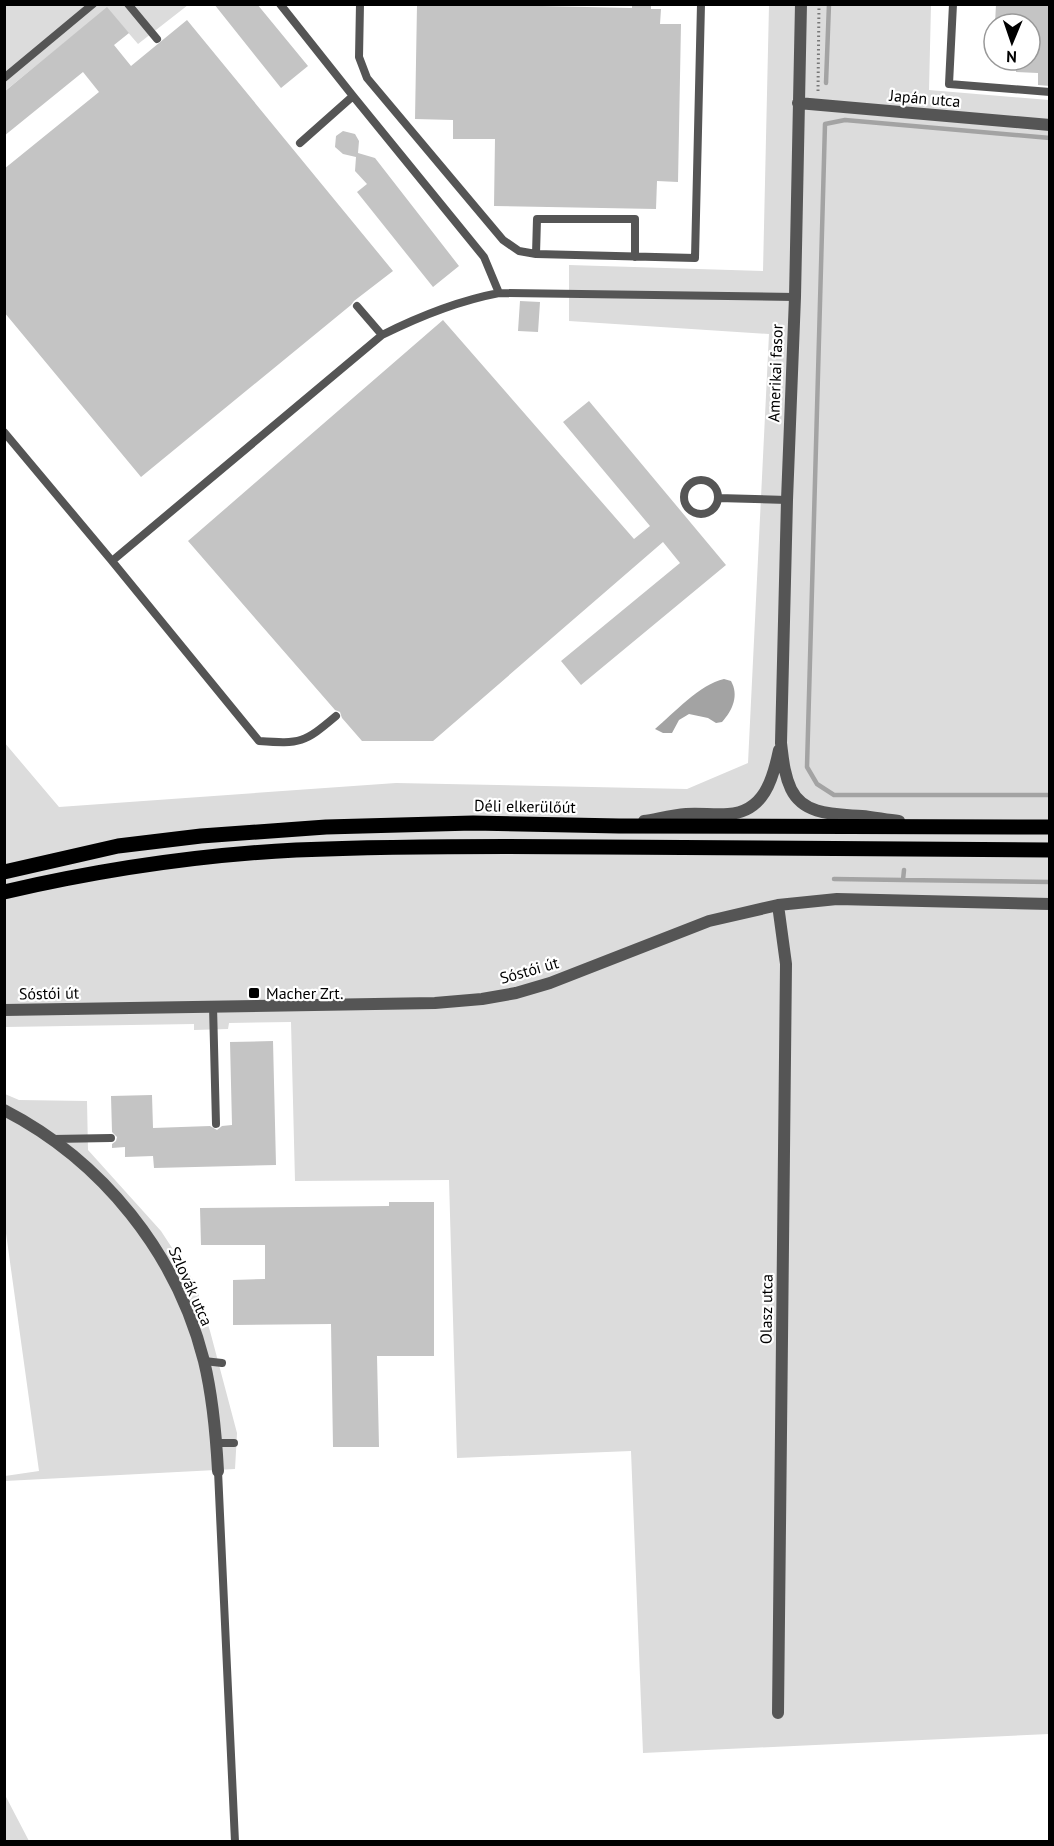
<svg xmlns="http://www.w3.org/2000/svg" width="1054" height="1846" viewBox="0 0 1054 1846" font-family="'PT Sans',sans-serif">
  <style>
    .green { fill: #dcdcdc }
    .water { fill: #a3a3a3 }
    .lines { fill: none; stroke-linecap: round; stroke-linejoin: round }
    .stream { stroke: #a3a3a3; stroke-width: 4.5 }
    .building { fill: #c4c4c4 }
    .primary-casing { stroke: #dbdbdb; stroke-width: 16 }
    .path { stroke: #777; stroke-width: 3; stroke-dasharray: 1.5 3; stroke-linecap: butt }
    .service { stroke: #555; stroke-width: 8 }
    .minor { stroke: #555; stroke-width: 12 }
    .primary { stroke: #000; stroke-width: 15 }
    .poi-dot { fill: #000; stroke: #fff; stroke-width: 2 }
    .labels { text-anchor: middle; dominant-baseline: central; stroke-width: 4.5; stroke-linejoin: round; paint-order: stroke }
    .street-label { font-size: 16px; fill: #000; stroke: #fff }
    .poi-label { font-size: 16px; fill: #000; stroke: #fff; text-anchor: start }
  </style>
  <rect width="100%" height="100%" fill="#fff"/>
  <path class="green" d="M5 5H188L138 44 107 8 5 91Z
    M769 5H931L929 90 1049 100V1734L643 1753 631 1451 457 1458 449 1180 295 1181 291 1022 229 1023 228 1029 194 1030V1024L5 1027 4 742 59 807 396 783 687 789 748 763 769 334 569 321V265L763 271Z
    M5 1094 19 1100 87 1101 88 1150 161 1231 195 1283 210 1331 237 1433 235 1469 5 1481V1476L39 1471 5 1226Z
    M4 1795H5L29 1841H5Z"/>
  <path class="water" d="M724 679 731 681C739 695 733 710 722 722L716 723 708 718 689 714 679 720 672 733H663L655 729C673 714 700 684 724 679Z"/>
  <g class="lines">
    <path class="stream" d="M826 83 829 4
      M1050 138 845 120 825 124 807 767 817 784 834 795H1050
      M904 870 903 880 1050 882
      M834 879 903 880"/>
  </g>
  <path class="building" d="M214 4H257L308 66 281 88Z
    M453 4 632 8V4H651V9H661L660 24H681L678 182 657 181 656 209 494 206 495 139H453V120L415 119 417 5Z
    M996 4H1050V86L1038 85V73L1016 72 1017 60H1030V24H995Z
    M107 7 129 33 114 45 131 66 187 20 393 271 354 301 351 305 141 477 4 312V169L99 92 83 72 4 136V92Z
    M343 131 355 134 359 141 358 153 375 158 459 266 433 287 357 192 367 184 355 171 356 157 343 154 335 147 336 136Z
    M520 301 540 302 538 332 518 331Z
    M443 320 634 539 650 526 563 422 589 401 726 565 581 685 561 661 680 563 663 542 433 741H362L342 718 340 712 335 710 188 541Z
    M273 1041 276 1165 154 1168 153 1156 125 1157V1147L112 1148V1144L116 1141 117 1137 112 1132 111 1096 152 1095 153 1128 210 1126 217 1130 222 1126 232 1125 230 1042Z
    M389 1202H434V1356H377L379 1447H333L331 1324 233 1325V1280L265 1279V1245H201L200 1208 389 1206Z"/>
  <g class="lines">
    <defs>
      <path id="primary" d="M4 872 118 846 201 836 326 827 473 823 619 826 1050 827
        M4 892C99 870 199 855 296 850 398 846 500 846 602 847 751 848 900 849 1050 850"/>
    </defs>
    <use href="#primary" class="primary-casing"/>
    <path class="path" d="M818 91 819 4"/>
    <path class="service" d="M128 4 157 39
      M280 4 353 96 484 257 499 293
      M360 4 359 57 367 78 503 240 519 251 536 254 695 258 701 4
      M953 4 949 84 1050 92
      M4 78 93 4
      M300 143 353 96
      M536 254 537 219H635V257
      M357 306 382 335
      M4 432 112 561 382 335C420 316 457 301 499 293L795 297
      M684 497a17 17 0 1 1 34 0a17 17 0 1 1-34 0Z
      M718 498 787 500
      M112 561 259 741C301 744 304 743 336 716
      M213 1006 216 1124
      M53 1139 111 1138
      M204 1361 222 1363
      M216 1443H234
      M218 1471 235 1842"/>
    <path class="minor" d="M801 4 795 297 787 500 781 743C783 759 784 774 791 789 804 816 836 814 862 816 874 817 887 820 899 821
      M798 103 1050 125
      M644 821C657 819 672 815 686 814 700 813 714 815 728 814 764 812 773 779 779 750
      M4 1010 435 1003 482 999 516 993 550 983 709 921 778 905 837 899 1050 904
      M4 1110C103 1161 177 1254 204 1361 213 1398 216 1434 218 1471
      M778 1713 786 964 778 905"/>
    <use href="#primary" class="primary"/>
  </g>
  <rect class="poi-dot" x="248" y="987" width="12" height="12" rx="3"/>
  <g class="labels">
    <g class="street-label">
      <text transform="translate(925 98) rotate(5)">Japán utca</text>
      <text transform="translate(775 373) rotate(-88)">Amerikai fasor</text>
      <text transform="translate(525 806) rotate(1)">Déli elkerülőút</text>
      <text transform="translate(529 970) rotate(-16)">Sóstói út</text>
      <text transform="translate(49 993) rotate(-1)">Sóstói út</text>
      <text transform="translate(191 1286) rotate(66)">Szlovák utca</text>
      <text transform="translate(766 1309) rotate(-89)">Olasz utca</text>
    </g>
    <g class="poi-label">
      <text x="266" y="993">Macher Zrt.</text>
    </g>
  </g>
  <rect width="1054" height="1846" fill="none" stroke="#000000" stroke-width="12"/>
  <g transform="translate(1012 42) rotate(182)"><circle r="28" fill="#ffffff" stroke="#999999" stroke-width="1.5"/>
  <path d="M0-4.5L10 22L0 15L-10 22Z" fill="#000000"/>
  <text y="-9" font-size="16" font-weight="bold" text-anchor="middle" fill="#000000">N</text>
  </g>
</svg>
